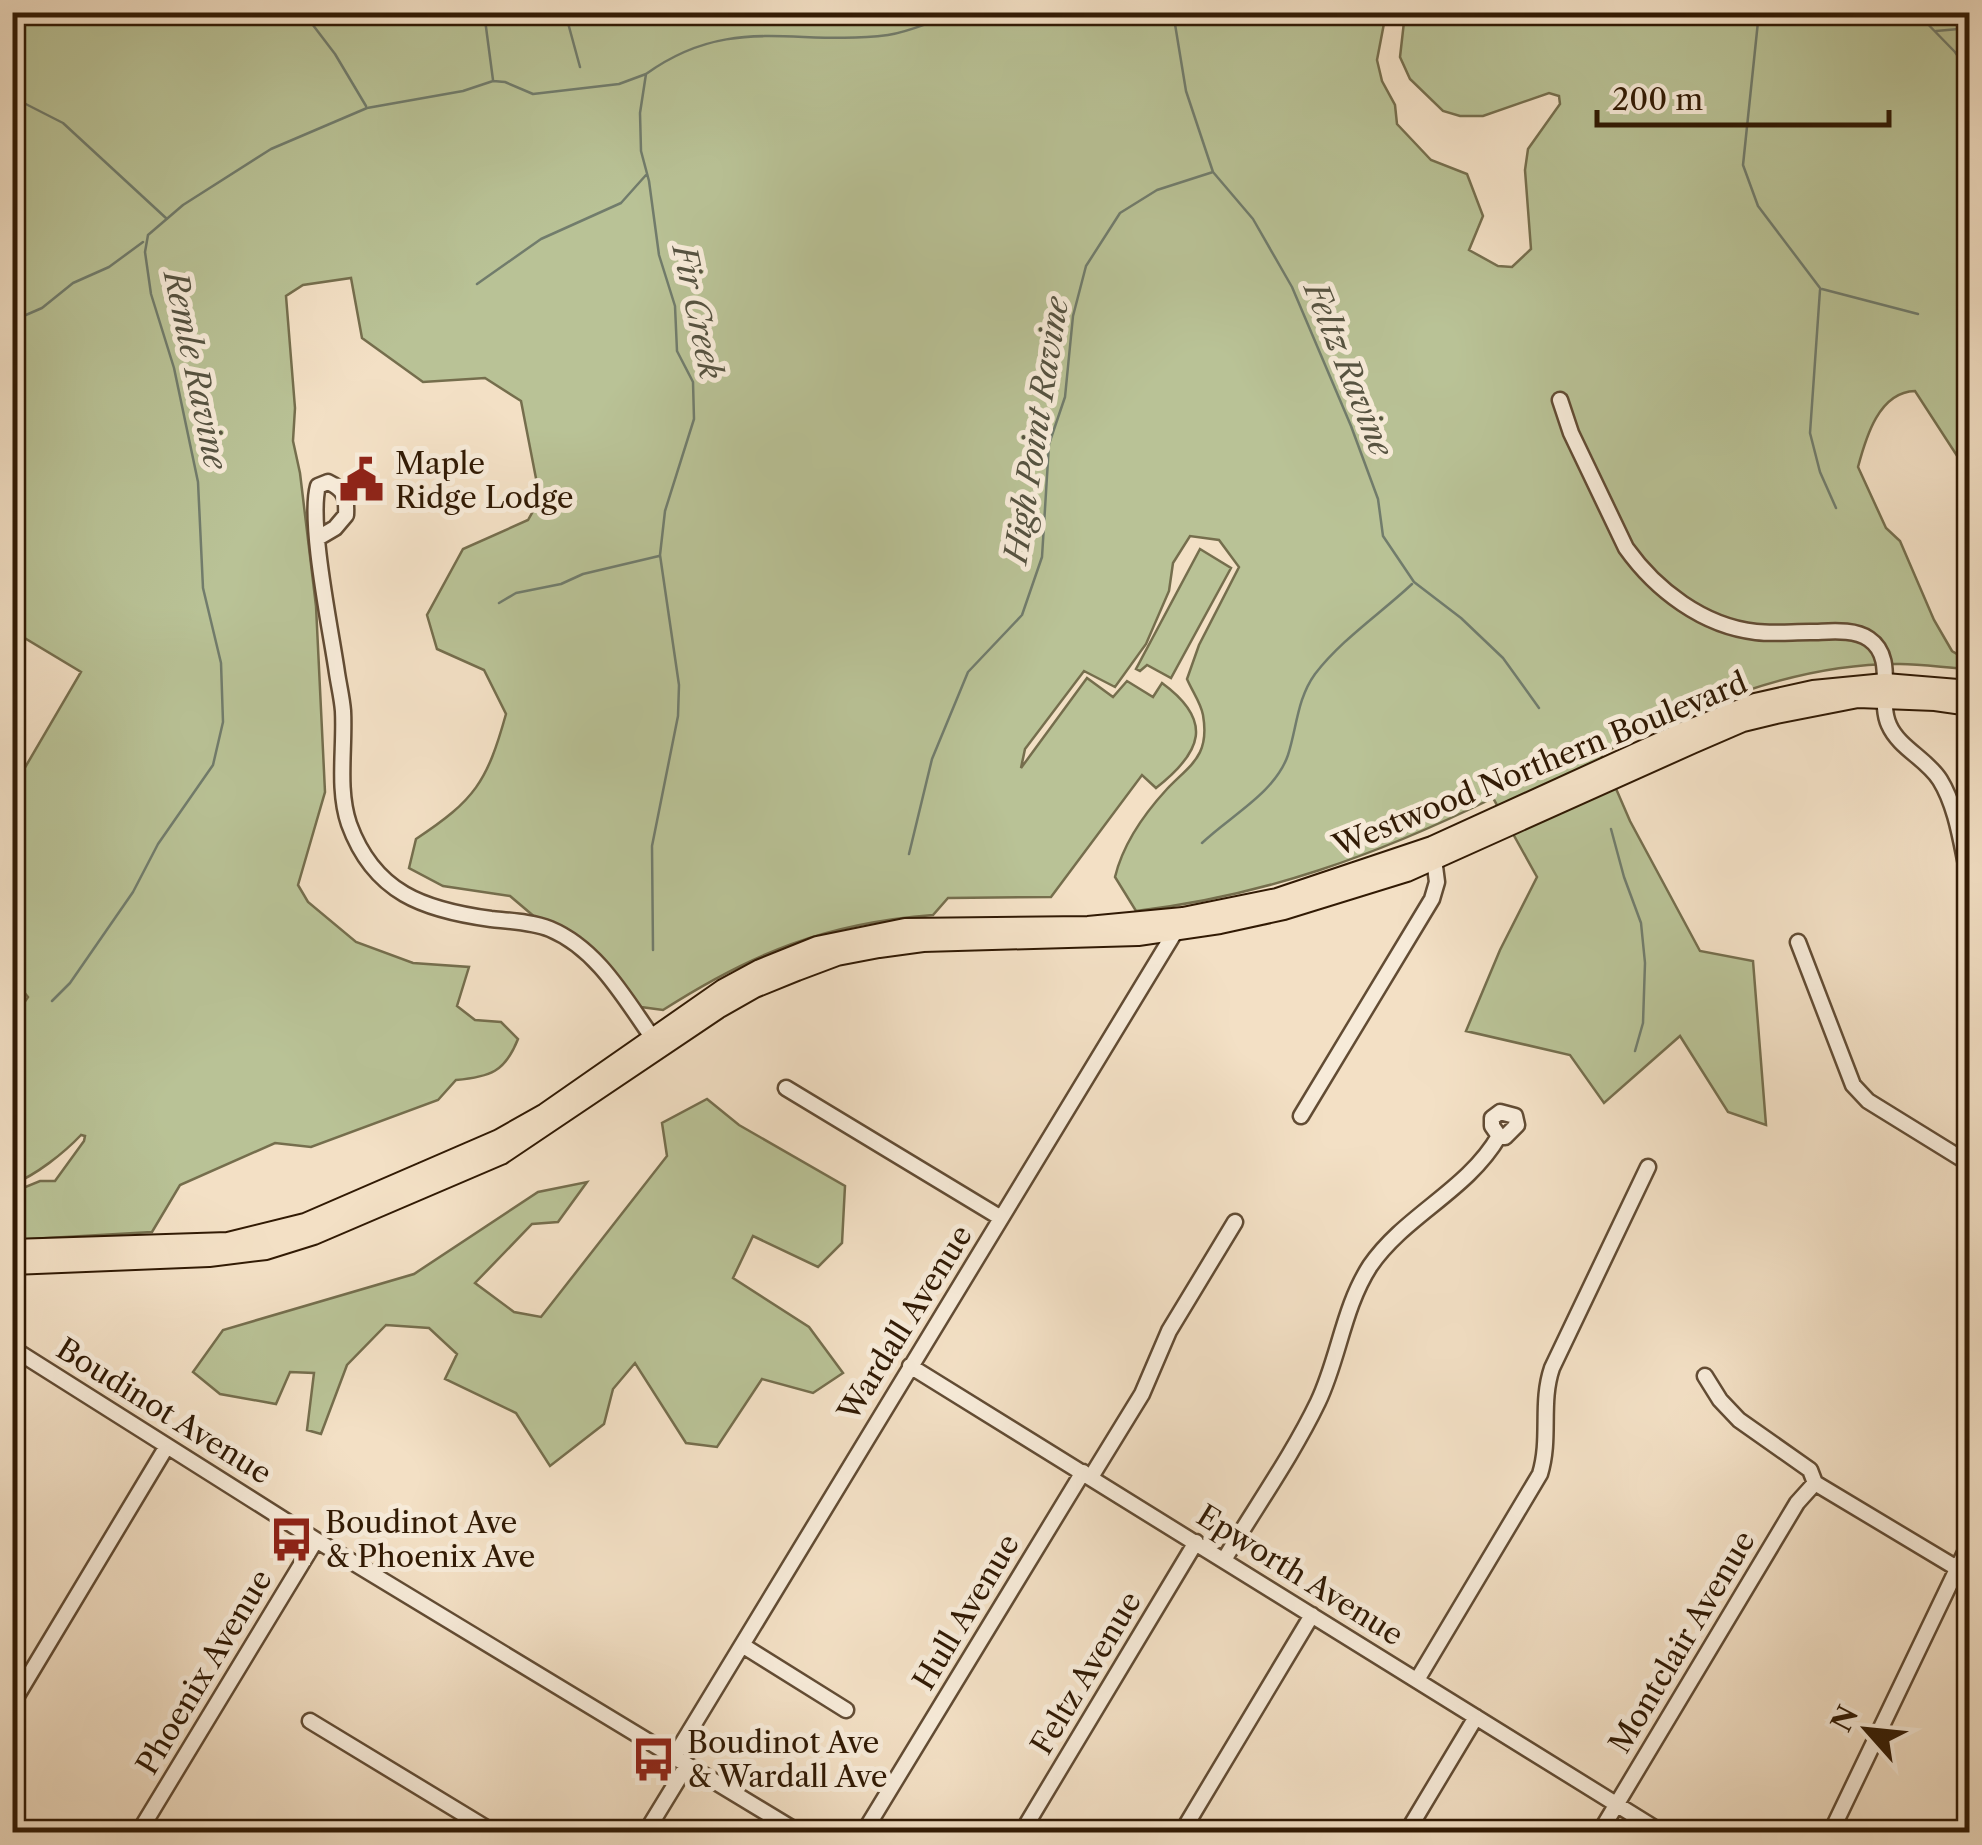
<svg xmlns="http://www.w3.org/2000/svg" width="1982" height="1845" viewBox="0 0 1982 1845" font-family="'Libre Caslon Text',serif">
  <style>
    .green { fill: #b9c296; stroke: #756e4d; stroke-width: 2.5 }
    .lines { fill: none; stroke-linecap: round; stroke-linejoin: round }
    .stream { stroke: #717c6c; stroke-width: 2.5 }
    .minor-casing { stroke: #624c34; stroke-width: 19 }
    .major-casing { stroke: #311a04; stroke-width: 22 }
    .minor { stroke: #f7ebd9; stroke-width: 14 }
    .major { stroke: #f3e0c5; stroke-width: 18 }
    .labels { text-anchor: middle; dominant-baseline: central; stroke-width: 10; stroke-linejoin: round; paint-order: stroke }
    .poi-label { font-size: 30px; fill: #311a04; stroke: #f7ebd9; text-anchor: start }
    .street-label { font-size: 30px; fill: #311a04; stroke: #f7ebd9 }
    .water-label { font-size: 32px; font-style: italic; fill: #565341; stroke: #f7ebd9 }
  </style>
  <rect width="100%" height="100%" fill="#f3e0c5"/>
  <filter id="stains"><feTurbulence type="fractalNoise" baseFrequency=".002" numOctaves="4"/><feColorMatrix values="0 0 0 0 .2 0 0 0 0 .09 0 0 0 0 .02 0 0 0 .5 -.17"/></filter>
  <radialGradient id="worn" r=".72"><stop offset=".6" stop-color="#630" stop-opacity="0"/><stop offset="1" stop-color="#630" stop-opacity=".3"/></radialGradient>
  <path class="green" d="M13 13H1386L1377 60 1382 81 1395 105 1397 124 1431 160 1467 174 1483 216 1469 250 1498 266 1512 267 1531 249 1525 170 1528 149 1560 104 1559 96 1549 93 1483 116H1460L1443 111 1410 79 1400 57 1405 13H1969L1970 265 1964 274 1970 285 1969 465H1963L1915 391C1879 392 1866 437 1858 467L1886 528 1900 541 1934 620 1952 651 1967 660 1969 669C1947 668 1923 664 1900 664 1793 663 1695 707 1601 754L1630 821 1700 951 1753 961 1766 1125 1728 1112 1680 1036 1604 1103 1570 1055 1466 1031 1500 950 1537 877 1493 798C1377 855 1264 896 1136 911L1115 877C1123 844 1144 814 1167 789 1191 764 1210 756 1203 715 1201 703 1192 691 1187 679L1199 645 1239 567 1219 540 1190 536 1173 563 1169 591 1146 644 1115 687 1084 671 1025 749 1021 768 1087 678 1113 697 1127 681 1153 697 1162 683C1214 721 1202 752 1156 788L1142 775 1051 897 948 898 933 915C826 923 752 953 663 1010L641 1007 510 896 443 886 409 868 416 839C475 800 487 782 506 714L484 670 437 649 427 615 463 549 528 520 540 499 521 401 485 378 423 382 362 338 351 278 303 285 286 296 295 408 293 441 300 473 316 606 325 792 298 885 308 902 356 942 413 963 469 967 457 1006 475 1020 501 1022 518 1039C505 1072 490 1077 456 1080L438 1100 311 1147 275 1143 180 1185 152 1232 13 1240V1192L40 1181H55L84 1141 85 1136 81 1135C64 1153 36 1175 13 1184V1019L28 997 24 992 13 994V788L81 672 13 631Z
    M1200 549 1231 568 1171 678 1147 665 1140 671 1136 669Z
    M707 1099 739 1125 845 1186 842 1243 818 1267 753 1236 733 1278 809 1327 843 1373 813 1393 762 1379 717 1447 686 1443 635 1363 613 1389 604 1424 550 1466 516 1413 445 1379 457 1354 429 1328 386 1325 347 1365 321 1434 307 1430 314 1373 290 1372 276 1404 220 1394 193 1372 223 1330 414 1274 538 1192 587 1182 558 1222 532 1224 475 1283 514 1312 541 1317 667 1156 662 1123Z"/>
  <g class="lines">
    <path class="stream" d="M303 12 335 54 366 106
      M484 12 493 80
      M565 12 580 67
      M1173 12 1186 91 1213 172 1253 219 1292 287 1351 426 1378 499 1383 536 1414 582 1461 618 1503 658 1539 708
      M1759 12 1743 165 1758 206 1820 288
      M1916 12 1955 52 1970 74
      M1936 31 1970 28
      M12 97 63 123 167 219
      M477 284 541 239 621 203 646 175
      M1822 289 1918 314
      M1820 290 1810 433 1820 472 1836 508
      M12 321 42 308 73 283 109 267 143 242
      M499 603 516 593 561 584 583 574 659 556
      M1611 829 1624 877 1641 923 1645 963 1643 1023 1635 1051
      M1202 843C1230 816 1275 793 1288 755 1297 727 1297 699 1315 674 1342 639 1380 614 1412 584
      M909 854 932 759 968 672 1022 615 1042 557 1049 444 1065 397 1073 316 1086 266 1120 213 1157 190 1213 172
      M653 950 652 846 678 716 679 685 660 555 665 511 694 419 693 382 677 351 675 306 659 255 649 181 641 151 640 113 646 74C731 13 795 47 888 35 916 31 941 15 970 12
      M52 1001 70 983 133 892 158 844 213 765 223 722 221 663 203 588 198 482 174 368 151 294 145 252 148 235 183 205 271 149 367 108 463 91 493 81 505 82 533 94 619 84 646 74"/>
    <defs>
      <path id="minor" d="M1560 400 1571 433 1626 548C1656 590 1703 626 1756 632 1774 634 1792 632 1810 632 1828 632 1853 628 1869 639 1897 658 1877 699 1889 725 1899 748 1927 759 1940 780 1958 809 1962 850 1970 883
        M318 538 335 528 346 515C347 497 345 490 328 482L318 486C308 522 331 631 337 673 339 686 342 698 343 711 345 748 337 789 349 824 374 893 424 910 491 919 510 921 533 922 550 929 600 950 627 1003 657 1044
        M1798 942 1853 1085 1868 1101 1970 1164
        M786 1088 1001 1218
        M1301 1116 1432 899 1437 882 1433 851
        M12 1348 316 1540 798 1832
        M910 1366 1661 1832
        M1705 1376 1720 1400 1739 1420 1810 1470 1815 1483 1970 1576
        M1091 1477 1142 1394 1169 1331 1235 1222
        M1224 1560C1255 1508 1292 1456 1318 1402 1339 1358 1343 1308 1370 1266 1405 1215 1467 1191 1499 1136L1505 1137 1517 1125 1515 1116 1500 1112 1492 1118V1126L1499 1136
        M742 1645 846 1710
        M1417 1680 1540 1474C1551 1438 1540 1403 1552 1368L1648 1167
        M12 1704 167 1446
        M310 1721 493 1832
        M674 1757 1178 927
        M139 1832 316 1540
        M646 1832 687 1765
        M864 1832 1083 1472
        M1022 1832 1196 1542
        M1182 1832 1312 1615
        M1407 1832 1476 1717
        M1600 1832 1797 1503 1815 1483
        M1831 1832 1970 1542"/>
      <path id="major" d="M12 1249 228 1242 305 1223 499 1139 545 1113 723 989 760 969 817 946 905 928 1088 926 1183 917 1277 898 1432 846 1682 732 1755 703 1813 690 1885 683 1970 690
        M12 1265 209 1257 266 1250 314 1235 501 1155 718 1009 755 988 797 971 837 956 879 948 923 942 1138 936 1220 924 1284 910 1407 872 1692 744 1743 722 1776 714 1858 698 1935 701 1970 706"/>
    </defs>
    <use href="#minor" class="minor-casing"/>
    <use href="#major" class="major-casing"/>
    <use href="#minor" class="minor"/>
    <use href="#major" class="major"/>
  </g>
  <defs>
    <symbol id="civic-bare" viewBox="-9 -9 18 18"><path d="M-.6-6.5H3V-4.5H.6V-3L4-1V1h2V6H-6V1h2V-1L-.6-3ZM-1.2 2.5V6h2.4V2.5Z" fill="#8f2418" stroke="#f7ebd9" stroke-width="2.5" paint-order="stroke"/></symbol>
    <symbol id="bus-bare" viewBox="-9 -9 18 18"><path d="M-5-6H5V4H4V6H2V4H-2V6H-4V4H-5ZM-3.5-4V0h7V-4ZM-3.5 1.2v1.5H-2V1.2ZM2 1.2v1.5H3.5V1.2Z" fill="#8f2418" stroke="#f7ebd9" stroke-width="2.5" paint-order="stroke"/></symbol>
  </defs>
  <g fill-rule="evenodd">
    <use href="#civic-bare" x="330" y="448" width="63" height="63"/>
    <use href="#bus-bare" x="260" y="1508" width="63" height="63"/>
    <use href="#bus-bare" x="622" y="1728" width="63" height="63"/>
  </g>
  <g class="labels">
    <g class="poi-label">
      <text x="395" y="463">Maple<tspan x="395" dy="34">Ridge Lodge</tspan></text>
      <text x="325" y="1522">Boudinot Ave<tspan x="325" dy="34">&amp; Phoenix Ave</tspan></text>
      <text x="687" y="1742">Boudinot Ave<tspan x="687" dy="34">&amp; Wardall Ave</tspan></text>
    </g>
    <g class="street-label">
      <text transform="translate(1540 764) rotate(-22)">Westwood Northern Boulevard</text>
      <text transform="translate(905 1323) rotate(-58)">Wardall Avenue</text>
      <text transform="translate(164 1411) rotate(32)">Boudinot Avenue</text>
      <text transform="translate(1300 1575) rotate(32)">Epworth Avenue</text>
      <text transform="translate(966 1612) rotate(-59)">Hull Avenue</text>
      <text transform="translate(1682 1642) rotate(-59)">Montclair Avenue</text>
      <text transform="translate(204 1672) rotate(-59)">Phoenix Avenue</text>
      <text transform="translate(1086 1673) rotate(-59)">Feltz Avenue</text>
    </g>
    <g class="water-label">
      <text transform="translate(698 312) rotate(78)">Fir Creek</text>
      <text transform="translate(1349 369) rotate(68)">Feltz Ravine</text>
      <text transform="translate(196 370) rotate(78)">Remle Ravine</text>
      <text transform="translate(1036 430) rotate(-81)">High Point Ravine</text>
    </g>
  </g>
  <rect width="1982" height="1845" fill="none" stroke="#f3e0c5" stroke-width="50"/>
  <rect x="15" y="15" width="1952" height="1815" fill="none" stroke="#311a04" stroke-width="5"/>
  <rect x="25" y="25" width="1932" height="1795" fill="none" stroke="#311a04" stroke-width="2.5"/>
  <g transform="translate(1867 1730) rotate(297)" stroke="#f7ebd9" stroke-width="8" paint-order="stroke">
  <path d="M0-8L18 38L0 25L-18 38Z" fill="#311a04"/>
  <text y="-15" font-size="28" font-weight="bold" text-anchor="middle" fill="#311a04">N</text>
  </g>
  <path d="M1597 110v15h292v-15" fill="none" stroke="#311a04" stroke-width="5"/>
  <text x="1612" y="110" font-size="30" fill="#311a04" stroke="#f7ebd9" stroke-width="8" paint-order="stroke">200 m</text>
  <rect width="100%" height="100%" filter="url(#stains)"/>
  <rect width="100%" height="100%" fill="url(#worn)"/>
</svg>
